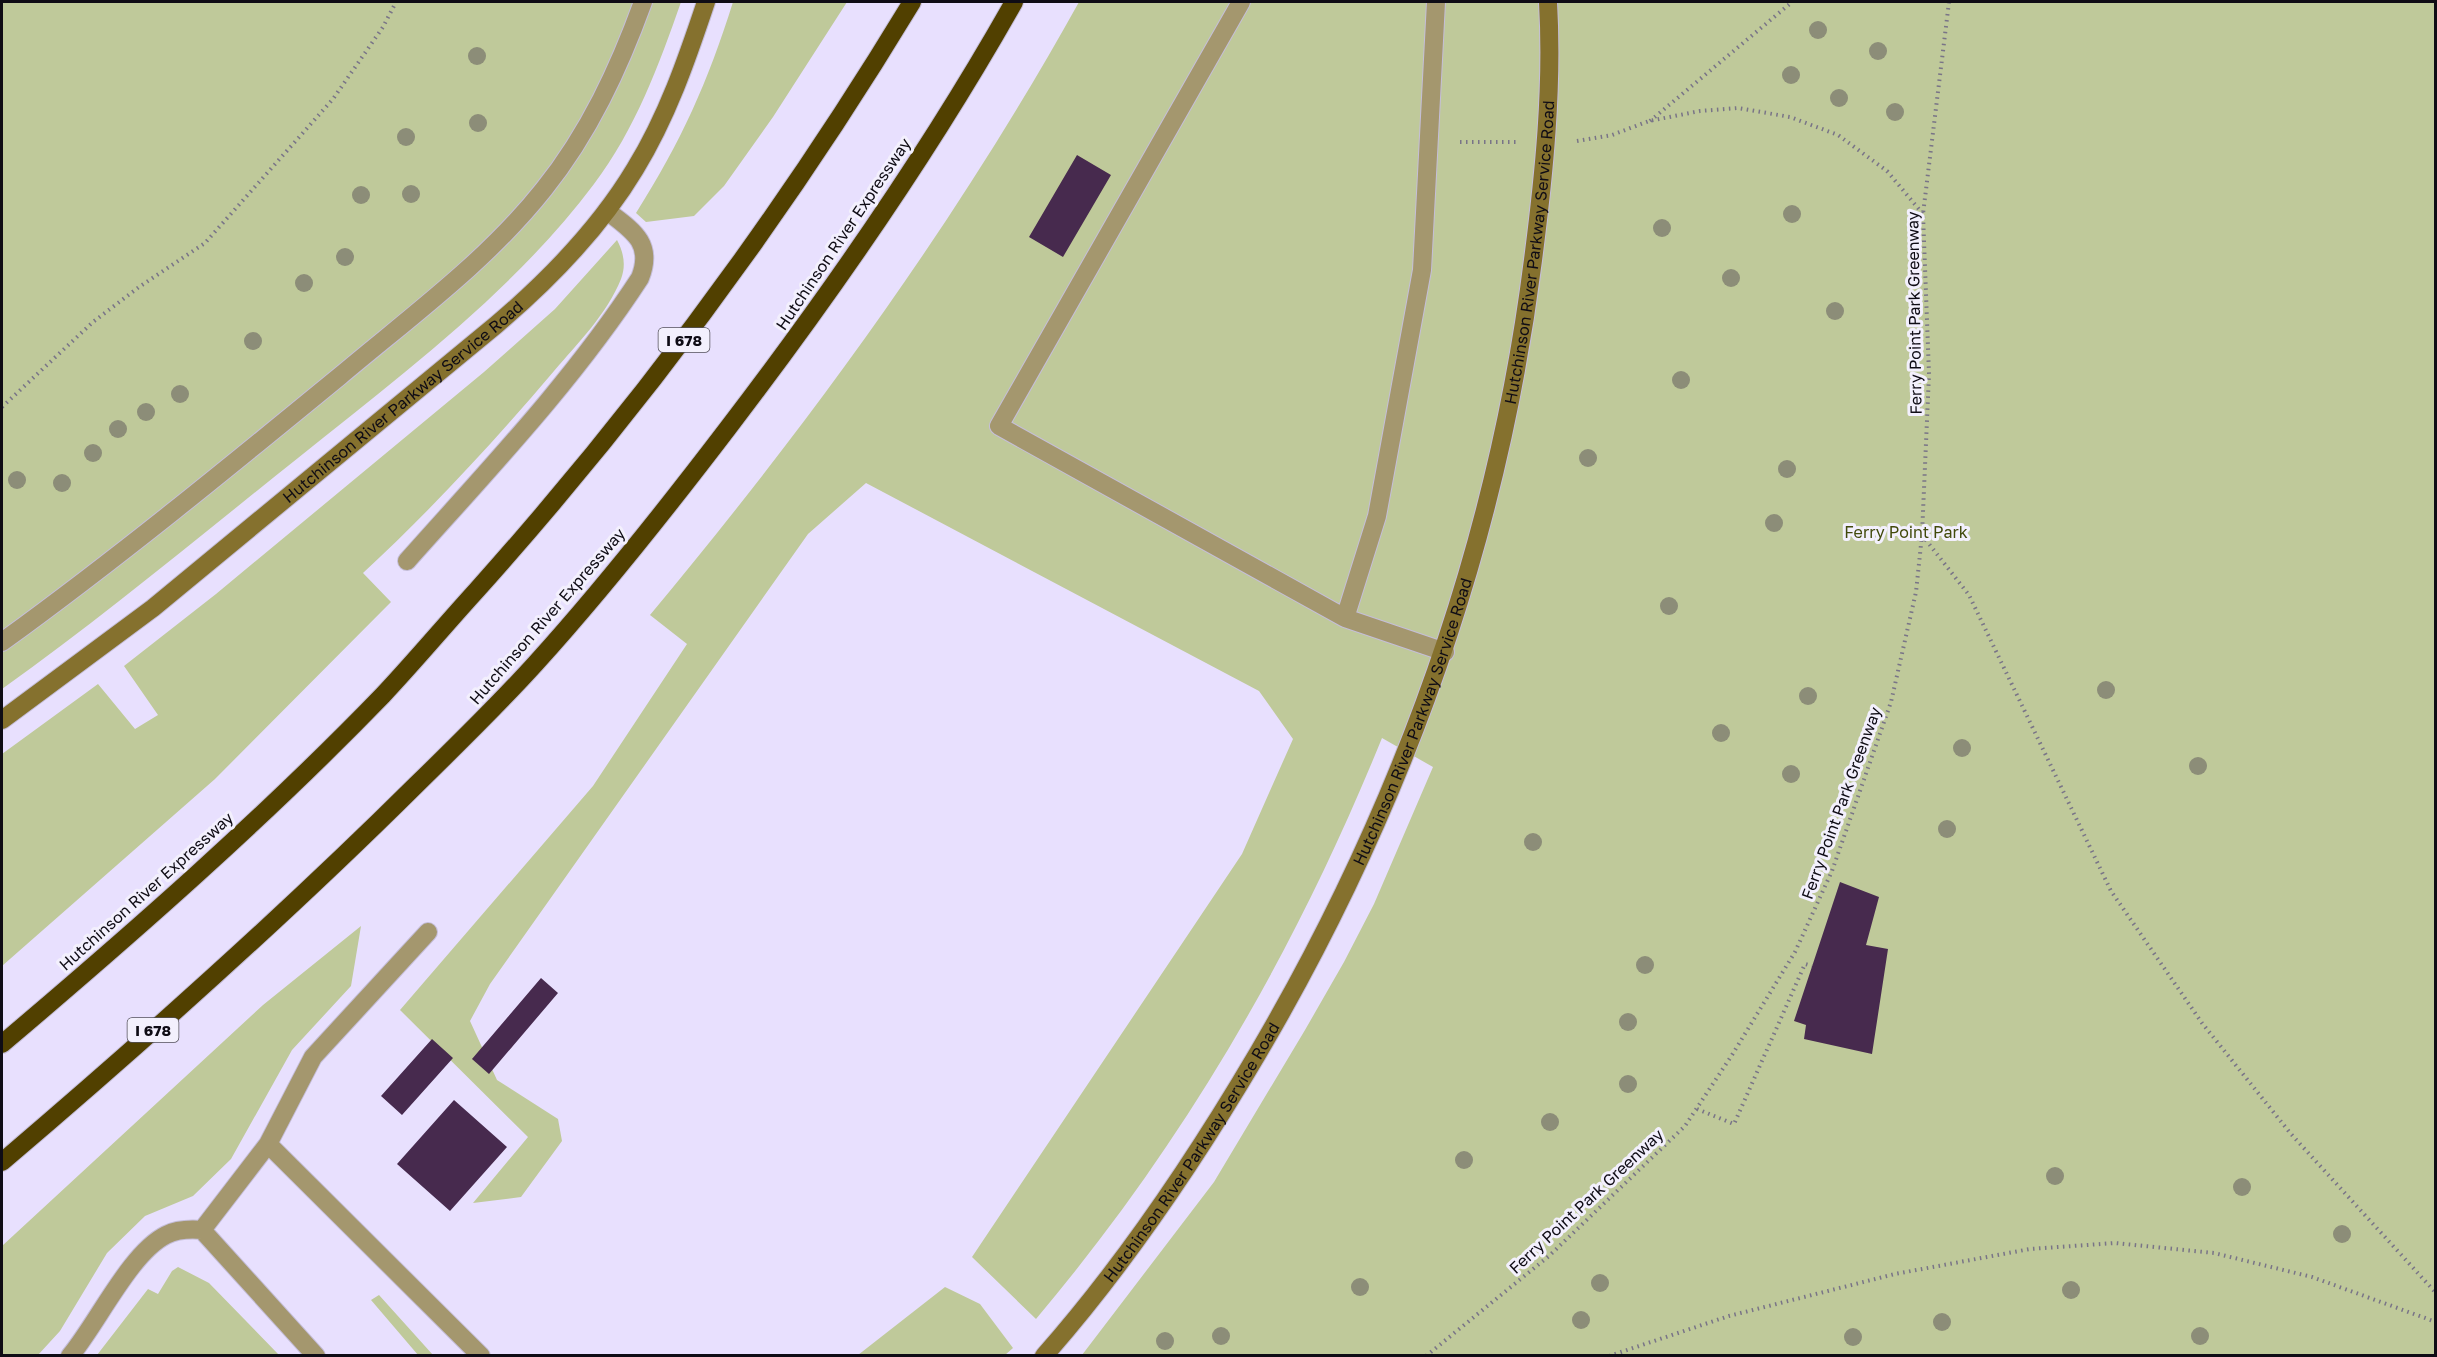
<svg xmlns="http://www.w3.org/2000/svg" width="2437" height="1357" viewBox="0 0 2437 1357" font-family="'Golos Text',sans-serif">
  <style>
    .green { fill: #bfc99a }
    .building { fill: #472a4e }
    .lines { fill: none; stroke-linecap: round; stroke-linejoin: round }
    .lane-casing { stroke: #c5bed9; stroke-width: 20 }
    .secondary-casing { stroke: #c5bed9; stroke-width: 20 }
    .highway-casing { stroke: #c5bed9; stroke-width: 20 }
    .path { stroke: #797487; stroke-width: 4; stroke-dasharray: 1.5 4.5; stroke-linecap: butt }
    .lane { stroke: #a4976e; stroke-width: 18 }
    .secondary { stroke: #85712e; stroke-width: 18 }
    .highway { stroke: #514000; stroke-width: 18 }
    .tree { fill: #8c8d78 }
    .labels { text-anchor: middle; dominant-baseline: central; stroke-width: 6; stroke-linejoin: round; paint-order: stroke }
    .shield { fill: #f3f0fd; stroke: #53505b; stroke-width: 1.5 }
    .shield-label { font-size: 15px; font-weight: bold; fill: #0f0c15 }
    .street-label { font-size: 16px; fill: #0f0c15; stroke: #f3f0fd }
    .park-label { font-size: 16px; fill: #41490b; stroke: #f3f0fd }
  </style>
  <rect width="100%" height="100%" fill="#e8e0fe"/>
  <path class="green" d="M2 2H681C659 65 635 130 594 184 513 292 402 374 298 458 200 536 103 617 2 689Z
    M733 2H847L773 117 724 186 694 216 646 222 636 213C681 142 708 82 733 2Z
    M1079 2H2435V1355H1082L1214 1182 1305 1030 1344 962 1374 904 1433 767 1382 738C1295 952 1185 1142 1036 1319L972 1257 1242 854 1293 739 1259 691 866 483 808 534 490 984 470 1021 497 1080 558 1119 562 1141 521 1197 473 1203 528 1137 400 1010 593 786 687 644 650 615C810 423 958 220 1079 2Z
    M617 240C624 253 626 266 621 279 607 314 578 343 554 371 494 442 431 510 363 573L391 602 215 779 2 966V754L98 684 135 729 158 715 124 666 216 594 484 372 555 309Z
    M361 926 351 986 292 1050 231 1159 193 1196 145 1216 107 1253 60 1331 38 1355H2V1246L263 1005Z
    M178 1267 209 1283 279 1355H97L148 1289 158 1294 172 1271Z
    M945 1287 980 1304 1013 1348 1005 1355H858Z
    M379 1295 433 1355H418L371 1300Z"/>
  <path class="building" d="M1077 155 1111 175 1063 257 1029 237Z
    M1840 882 1879 897 1866 945 1888 949 1872 1054 1804 1039 1806 1025 1794 1021Z
    M541 978 558 993 489 1074 472 1059Z
    M432 1039 453 1058 402 1115 381 1096Z
    M454 1100 507 1147 450 1211 397 1164Z"/>
  <g class="lines">
    <defs>
      <path id="lane" d="M1241 2 999 426 1345 618 1445 652
        M407 561C488 470 573 381 640 278 654 243 632 230 607 211
        M1345 618 1377 516 1422 270 1436 2
        M2 642C118 558 229 467 340 376 410 317 487 261 544 189 589 133 619 68 643 2
        M268 1144 481 1356
        M202 1230 268 1144 313 1057 428 932
        M70 1356C97 1324 130 1253 166 1235 178 1229 190 1229 202 1230L316 1356"/>
      <g id="secondary">
        <path id="s1" d="M2 720 153 608 496 325C549 280 599 229 635 169 667 117 687 59 706 2"/>
        <path id="s2" d="M1044 1356C1126 1263 1195 1160 1258 1053 1403 806 1497 545 1533 260 1544 175 1553 88 1548 2"/>
      </g>
      <path id="highway" d="M2 1044C133 933 263 819 383 695 415 661 445 625 476 591 640 408 785 212 912 2
        M2 1162C144 1041 283 917 416 785 457 745 498 705 536 663 604 588 667 508 728 428 832 292 930 151 1014 2"/>
    </defs>
    <use href="#lane" class="lane-casing"/>
    <use href="#secondary" class="secondary-casing"/>
    <use href="#highway" class="highway-casing"/>
    <path class="path" d="M1650 121 1792 2
      M1577 141 1612 135 1649 121 1700 111 1738 108 1790 117 1838 135 1887 171 1923 214
      M1460 142H1516
      M2 407 93 322 139 287 205 243 333 99 383 27 396 2
      M1922 535 1969 595 2111 891 2202 1023 2291 1134 2436 1293
      M1697 1109 1734 1124 1805 964 1812 966
      M1426 1356 1549 1256 1685 1126 1732 1055 1795 952 1832 871 1891 702 1916 592 1922 535 1929 374 1923 214 1949 2
      M1609 1356 1729 1316 1895 1274 2030 1249 2115 1243 2214 1253 2312 1277 2436 1322"/>
    <use href="#lane" class="lane"/>
    <use href="#secondary" class="secondary"/>
    <use href="#highway" class="highway"/>
  </g>
  <g class="tree">
    <circle cx="1818" cy="30" r="9"/>
    <circle cx="1878" cy="51" r="9"/>
    <circle cx="477" cy="56" r="9"/>
    <circle cx="1791" cy="75" r="9"/>
    <circle cx="1839" cy="98" r="9"/>
    <circle cx="1895" cy="112" r="9"/>
    <circle cx="478" cy="123" r="9"/>
    <circle cx="406" cy="137" r="9"/>
    <circle cx="411" cy="194" r="9"/>
    <circle cx="361" cy="195" r="9"/>
    <circle cx="1792" cy="214" r="9"/>
    <circle cx="1662" cy="228" r="9"/>
    <circle cx="345" cy="257" r="9"/>
    <circle cx="1731" cy="278" r="9"/>
    <circle cx="304" cy="283" r="9"/>
    <circle cx="1835" cy="311" r="9"/>
    <circle cx="253" cy="341" r="9"/>
    <circle cx="1681" cy="380" r="9"/>
    <circle cx="180" cy="394" r="9"/>
    <circle cx="146" cy="412" r="9"/>
    <circle cx="118" cy="429" r="9"/>
    <circle cx="93" cy="453" r="9"/>
    <circle cx="1588" cy="458" r="9"/>
    <circle cx="1787" cy="469" r="9"/>
    <circle cx="17" cy="480" r="9"/>
    <circle cx="62" cy="483" r="9"/>
    <circle cx="1774" cy="523" r="9"/>
    <circle cx="1669" cy="606" r="9"/>
    <circle cx="2106" cy="690" r="9"/>
    <circle cx="1808" cy="696" r="9"/>
    <circle cx="1721" cy="733" r="9"/>
    <circle cx="1962" cy="748" r="9"/>
    <circle cx="2198" cy="766" r="9"/>
    <circle cx="1791" cy="774" r="9"/>
    <circle cx="1947" cy="829" r="9"/>
    <circle cx="1533" cy="842" r="9"/>
    <circle cx="1645" cy="965" r="9"/>
    <circle cx="1628" cy="1022" r="9"/>
    <circle cx="1628" cy="1084" r="9"/>
    <circle cx="1550" cy="1122" r="9"/>
    <circle cx="1464" cy="1160" r="9"/>
    <circle cx="2055" cy="1176" r="9"/>
    <circle cx="2242" cy="1187" r="9"/>
    <circle cx="2342" cy="1234" r="9"/>
    <circle cx="1600" cy="1283" r="9"/>
    <circle cx="1360" cy="1287" r="9"/>
    <circle cx="2071" cy="1290" r="9"/>
    <circle cx="1581" cy="1320" r="9"/>
    <circle cx="1942" cy="1322" r="9"/>
    <circle cx="1221" cy="1336" r="9"/>
    <circle cx="2200" cy="1336" r="9"/>
    <circle cx="1853" cy="1337" r="9"/>
    <circle cx="1165" cy="1341" r="9"/>
  </g>
  <g class="labels">
    <g class="shield">
      <rect x="658.5" y="328" width="51" height="24" rx="4.5"/>
      <rect x="127.5" y="1018" width="51" height="24" rx="4.5"/>
    </g>
    <g class="shield-label">
      <text x="684" y="340">I 678</text>
      <text x="153" y="1030">I 678</text>
    </g>
    <g class="street-label">
      <text transform="translate(843 234) rotate(-56)">Hutchinson River Expressway</text>
      <text stroke="none"><textPath href="#s2" startOffset="1224">Hutchinson River Parkway Service Road</textPath></text>
      <text transform="translate(1914 313) rotate(-91)">Ferry Point Park Greenway</text>
      <text stroke="none"><textPath href="#s1" startOffset="512">Hutchinson River Parkway Service Road</textPath></text>
      <text transform="translate(547 616) rotate(-49)">Hutchinson River Expressway</text>
      <text stroke="none"><textPath href="#s2" startOffset="738">Hutchinson River Parkway Service Road</textPath></text>
      <text transform="translate(1841 803) rotate(-70)">Ferry Point Park Greenway</text>
      <text transform="translate(146 891) rotate(-42)">Hutchinson River Expressway</text>
      <text stroke="none"><textPath href="#s2" startOffset="252">Hutchinson River Parkway Service Road</textPath></text>
      <text transform="translate(1586 1201) rotate(-43)">Ferry Point Park Greenway</text>
    </g>
    <g class="park-label">
      <text x="1906" y="532">Ferry Point Park</text>
    </g>
  </g>
  <rect width="2437" height="1357" fill="none" stroke="#0f0c15" stroke-width="6"/>
</svg>
